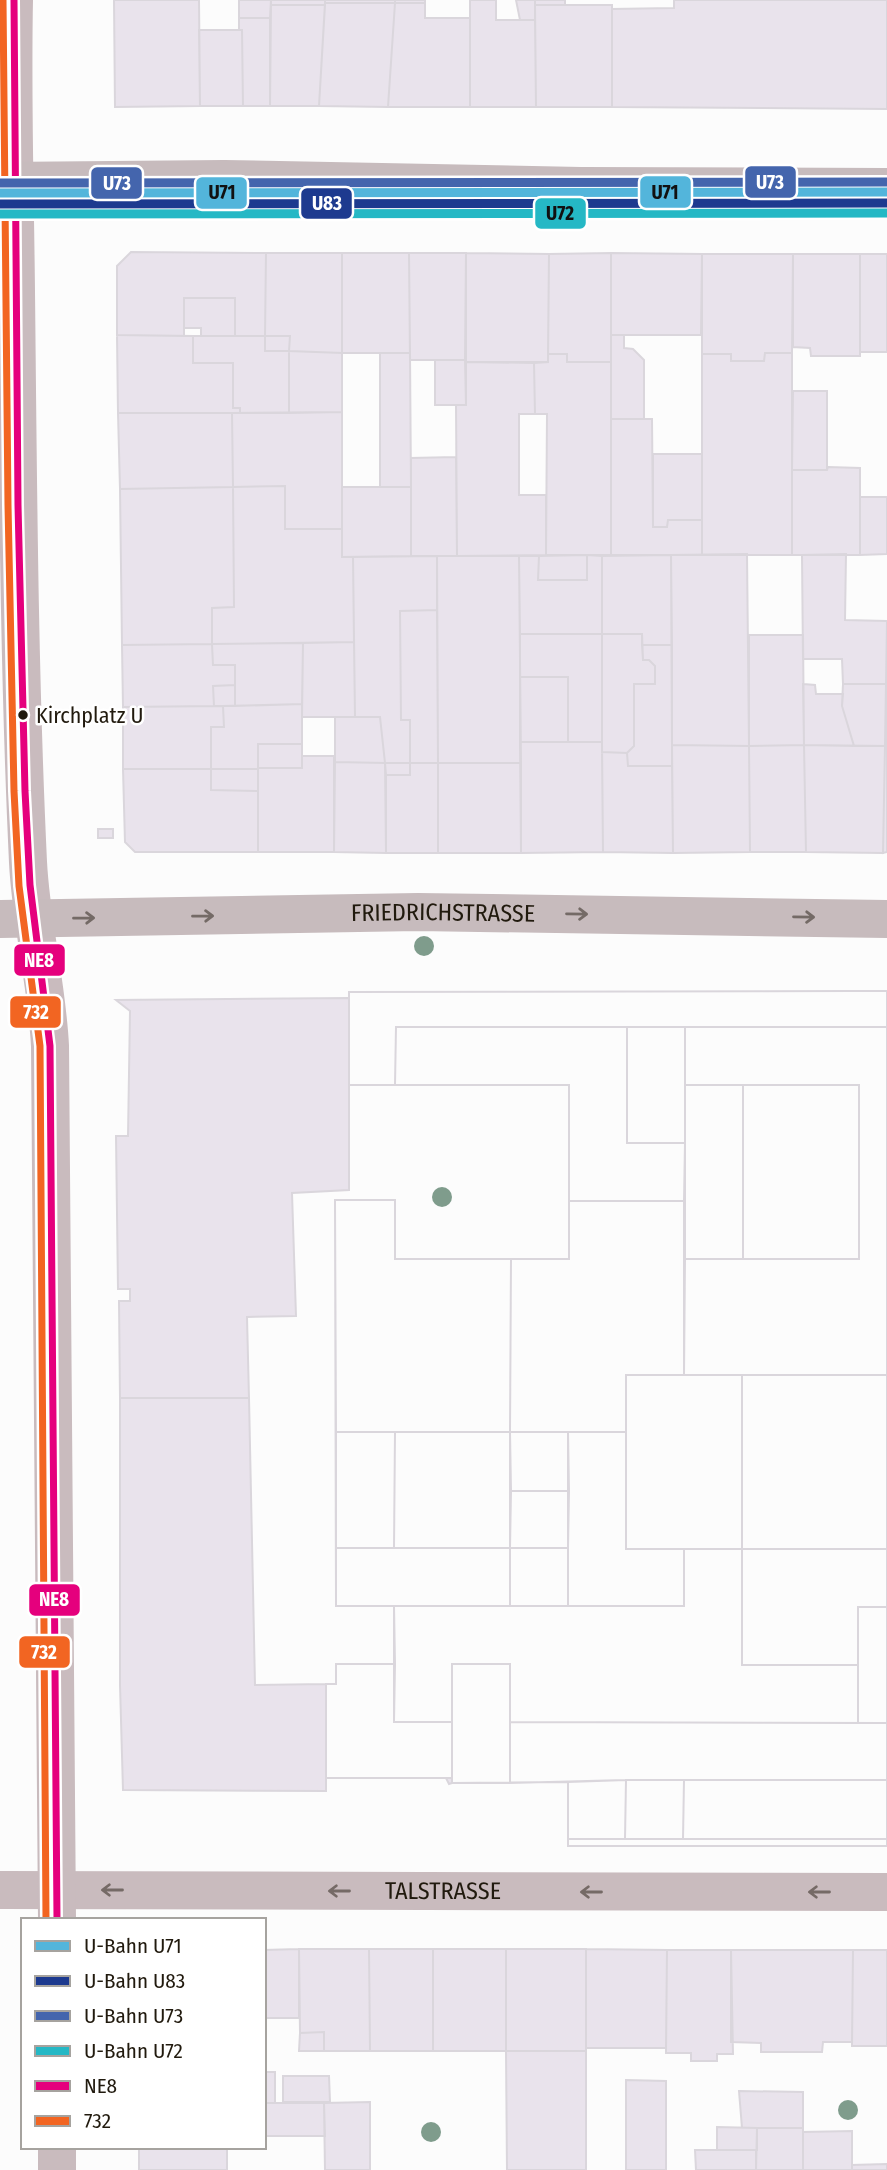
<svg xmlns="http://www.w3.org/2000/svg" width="887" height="2170" viewBox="0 0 887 2170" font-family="'Fira Sans Condensed',sans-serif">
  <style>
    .building { fill: #e9e3ec; stroke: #dad6dc; stroke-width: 2; fill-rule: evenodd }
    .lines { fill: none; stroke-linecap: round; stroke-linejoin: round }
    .minor { stroke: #c9bbbe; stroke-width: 38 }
    .tertiary { stroke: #c9bbbe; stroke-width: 38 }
    .secondary { stroke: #c7bbbd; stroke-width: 38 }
    .bus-1-casing { stroke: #fff; stroke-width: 12 }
    .bus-2-casing { stroke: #fff; stroke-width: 12 }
    .bus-1 { stroke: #e5007d; stroke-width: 7 }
    .bus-2 { stroke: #f26522; stroke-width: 7 }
    .metro-1-casing { stroke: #fff; stroke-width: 14 }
    .metro-2-casing { stroke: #fff; stroke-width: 14 }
    .metro-3-casing { stroke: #fff; stroke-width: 14 }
    .metro-4-casing { stroke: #fff; stroke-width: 14 }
    .metro-1 { stroke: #53b5db; stroke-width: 9 }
    .metro-2 { stroke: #1d3a8f; stroke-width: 9 }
    .metro-3 { stroke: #4465ad; stroke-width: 9 }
    .metro-4 { stroke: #25b8c5; stroke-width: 9 }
    .tree { fill: #7f9c8c }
    .oneway { stroke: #746a66 }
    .oneway2 { stroke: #756a66 }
    .bus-dot { fill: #211a0e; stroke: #fff; stroke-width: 2.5 }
    .labels { text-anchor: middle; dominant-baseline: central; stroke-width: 5; stroke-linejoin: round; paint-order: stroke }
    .bus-label { font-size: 22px; fill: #211a0e; stroke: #fff; text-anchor: start }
    .street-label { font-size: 24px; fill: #211a0e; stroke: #fff }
    .line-badge { stroke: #fff; stroke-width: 2.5 }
    .badge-label { font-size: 19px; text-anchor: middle; font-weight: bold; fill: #fff }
    .pale-badge-label { font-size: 19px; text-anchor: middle; font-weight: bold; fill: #111 }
  </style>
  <rect width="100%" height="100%" fill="#fcfcfc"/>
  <path class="building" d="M114 0H199L200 106 115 107Z
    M239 0H271L270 18H239Z
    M271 0H325V5H271Z
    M325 0H395V3H325Z
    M395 0H425V3H395Z
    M470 0H496V20H535L536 107H470Z
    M516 0H535V20H520Z
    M535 0H565V5H535Z
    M674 0H887V109L612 107V9L674 8Z
    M325 3H395L388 107 319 106Z
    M395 3H425V18H470V107H388Z
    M271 5H325L319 106H270Z
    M535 5H612V107H536Z
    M239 18H270V106H243L242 30H239Z
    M199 30H242L243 106H200Z
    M131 252 266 253 265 336H235V298H184V336L117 335V266Z
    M266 253H342V353L289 351 290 336H265Z
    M342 253H409L410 353H342Z
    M409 253H466L465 360H410Z
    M466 253 549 254 548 362H466Z
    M611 253 702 254 701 335H611Z
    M611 253V362H567V354H548L549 254Z
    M702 254H793L792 353H765L764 361H731V354H702Z
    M793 254H860V356H811L810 348 793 347Z
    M860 254H887V352H860Z
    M184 298H235V336H201V328H184Z
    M117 335 193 336V363H233V408H240V413H118Z
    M611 335H624V348L633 349 644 360V419H611Z
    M193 336H265V351H289V413H240V408H233V363H193Z
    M265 336H290L289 351H265Z
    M289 351 342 353V412L289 413Z
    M380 353H410L411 487H380Z
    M765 353H792V555H702V354H731V361H764Z
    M548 354H567V362H611V555H546L547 414H535L534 363 548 362Z
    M435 360H465L466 405H435Z
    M466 362 534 363 535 414H519V495H546V555L457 556 456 405H466Z
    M793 391H827V470H792Z
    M342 412V529H285V486L233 487 232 413Z
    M118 413H232L233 487 120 489Z
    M611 419H652L653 527H667L668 520H702V555H611Z
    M653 454H702V520H668L667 527H653Z
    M456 457 457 556H411V458Z
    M828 467 860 468V555H792V470H827Z
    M285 486V529H342V557H353L354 642 212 644V608L234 607 233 487Z
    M233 487 234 607 212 608V644L122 645 120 489Z
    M342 487H411V556L342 557Z
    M860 497H887V554L860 555Z
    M747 554 749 746 672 745 671 555Z
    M846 554 845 620 887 621 886 684H843L842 659H803L802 555Z
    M587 555V580H538L539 556Z
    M587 555 602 556V634H520L519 556H539L538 580H587Z
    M671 555 672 645H642V634H602V556Z
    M437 556V610L400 611 401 720H410V763H385L380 717H355L353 557Z
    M437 556H519L521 763H438Z
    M437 610 438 763H410V720H401L400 611Z
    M520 634H602V742H568V677H520Z
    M602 634H642L643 660H649L655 666V684H634V746L627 753 602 752Z
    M749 635H803L804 745 749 746Z
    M354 642 355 717H302L303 643Z
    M303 643 302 704 235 706V665H213L212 644Z
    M212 644 213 665H235V685L213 686 214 706 123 707 122 645Z
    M642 645H672V766H628L627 753 634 746V684H655V666L649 660H643Z
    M887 664V746H885L886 684Z
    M520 677H568V742H520Z
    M803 684 815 685 816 694H843L842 706 854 746 804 745Z
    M843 684H886L885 746H854L842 706Z
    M235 685V706H214L213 686Z
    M302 704V744H258V769H211V727H224L223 706Z
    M223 706 224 727H211V769H123V707Z
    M335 717H380L385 763 335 762Z
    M520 742H602L603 852 521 853Z
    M258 744H302V768H258Z
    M672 745 749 746 750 852 673 853Z
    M804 745 806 852H750L749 746Z
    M804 745 885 746 883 853 806 852Z
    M885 746H887V852L883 853Z
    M602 752 627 753 628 766H672L673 853 603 852Z
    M302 756H334V852H258V768H302Z
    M335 762 385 763 386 853 334 852Z
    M385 763H410V775H386Z
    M410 763H438V853H386V775H410Z
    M438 763H521V853H438Z
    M123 769H211V790L258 791V852H135L125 842Z
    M211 769H258V791L211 790Z
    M98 829H113V838H98Z
    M853 991H887V1846H568V1782L452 1783V1778H326V1684H336V1664H395L394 1606H336L335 1200H395V1259H569V1085H349V992ZM743 1085H859V1259H743Z
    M853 991H887V1027H396L395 1085H349V992Z
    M349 998V1190L292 1193 296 1316 247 1317 249 1398H120L119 1301H130V1289H118L116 1136H128L130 1011 116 1000Z
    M396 1027H627V1143H685L684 1201H569V1085H395Z
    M627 1027H685V1143H627Z
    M685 1027H887V1375H684L685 1259H859V1085H685Z
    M685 1085H743V1259H685Z
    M335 1200H395V1259H511L510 1432H336Z
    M569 1201H684V1375H626V1432H510L511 1259H569Z
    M626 1375H742V1549H626Z
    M742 1375H887V1549H742Z
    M120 1398H249L255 1685 326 1684V1791L123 1790 120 1685Z
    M336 1432H395L394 1548H336Z
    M395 1432H510V1548H394Z
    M510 1432H568L569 1491H511Z
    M568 1432H626V1549H684V1606H568Z
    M511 1491H569L568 1548H510Z
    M336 1548H510V1606H336Z
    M510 1548H568V1606H510Z
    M684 1549H742V1665H858V1723L510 1722V1664H452V1722H394V1606H684Z
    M742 1549H887V1607H858V1665H742Z
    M858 1607H887V1723H858Z
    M336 1664H395L394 1722H452V1783L449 1784 446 1778H326V1684H336Z
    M452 1664H510V1783H452Z
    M510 1722 887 1723V1780H626L510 1783Z
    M626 1780H684L683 1839H625Z
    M626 1780 625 1839H568V1782Z
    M684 1780H887V1839H683Z
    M568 1839H887V1846H568Z
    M299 1949H369L370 2051H324V2032L300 2033Z
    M299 1949V2018H264V1950Z
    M369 1949H433V2051H370Z
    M433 1949H506V2051H433Z
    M506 1949H586V2051H506Z
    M586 1949 667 1950 666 2048H586Z
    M667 1950H731L733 2054H717V2061H691V2053H666Z
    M731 1950H853L852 2042H823L822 2052H761V2043L731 2042Z
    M853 1950H887V2046H852Z
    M324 2032V2051H299L300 2033Z
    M506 2051H586V2170H507Z
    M264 2072H275V2103H264Z
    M283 2076H329L330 2102H283Z
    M626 2080 666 2081V2170H626Z
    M739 2091 803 2092V2128H742Z
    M370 2102V2170H325L324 2103Z
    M264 2103H324L325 2136H264Z
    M717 2127 757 2128V2150H717Z
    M757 2128H803V2170H756Z
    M852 2131V2170H803V2132Z
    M139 2147H227V2170H139Z
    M695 2150H756V2170H696Z
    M887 2164V2170H852V2165Z"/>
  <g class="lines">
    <path class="minor" id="s1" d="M0 1890 887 1892"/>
    <path class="tertiary" d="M14 0C12 97 15 194 16 291 18 481 19 672 28 862 31 924 47 984 50 1046L57 1920
      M57 2170V2147"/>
    <g class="secondary">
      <path d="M0 181 224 179 581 186 887 187"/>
      <path id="s2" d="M0 919 418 912 887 919"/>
    </g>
    <defs>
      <path id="bus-1" d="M14 0 18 505 25 791 30 885 50 1046 57 1920"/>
      <path id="bus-2" d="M3 0 8 505 14 791 19 886 40 1046 46 1920"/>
    </defs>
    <use href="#bus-1" class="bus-1-casing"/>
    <use href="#bus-2" class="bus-2-casing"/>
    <use href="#bus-1" class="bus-1"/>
    <use href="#bus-2" class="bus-2"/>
    <defs>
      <path id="metro-1" d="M0 193 887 192"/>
      <path id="metro-2" d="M0 204 887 203"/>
      <path id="metro-3" d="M0 183 887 182"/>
      <path id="metro-4" d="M0 214 887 213"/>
    </defs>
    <use href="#metro-1" class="metro-1-casing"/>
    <use href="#metro-2" class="metro-2-casing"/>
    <use href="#metro-3" class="metro-3-casing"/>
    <use href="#metro-4" class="metro-4-casing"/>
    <use href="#metro-1" class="metro-1"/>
    <use href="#metro-2" class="metro-2"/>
    <use href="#metro-3" class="metro-3"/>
    <use href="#metro-4" class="metro-4"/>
  </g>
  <g class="tree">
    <circle cx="424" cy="946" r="10"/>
    <circle cx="442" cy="1197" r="10"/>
    <circle cx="848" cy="2110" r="10"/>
    <circle cx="431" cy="2132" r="10"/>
  </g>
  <defs><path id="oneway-shaft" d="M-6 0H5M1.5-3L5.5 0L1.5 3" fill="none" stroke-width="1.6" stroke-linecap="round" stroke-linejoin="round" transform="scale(1.75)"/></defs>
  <g class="oneway">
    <use href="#oneway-shaft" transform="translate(577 914) rotate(1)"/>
    <use href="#oneway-shaft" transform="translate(203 916) rotate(-1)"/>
    <use href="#oneway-shaft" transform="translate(804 917) rotate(1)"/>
    <use href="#oneway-shaft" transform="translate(84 918) rotate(-1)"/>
  </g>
  <g class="oneway2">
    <use href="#oneway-shaft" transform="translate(112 1890) rotate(180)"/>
    <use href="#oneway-shaft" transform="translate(339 1891) rotate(-180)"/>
    <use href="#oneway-shaft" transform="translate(591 1892) rotate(-180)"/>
    <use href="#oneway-shaft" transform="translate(819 1892) rotate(-180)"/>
  </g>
  <circle class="bus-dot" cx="23" cy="715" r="6"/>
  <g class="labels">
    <g class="bus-label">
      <text x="36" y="715">Kirchplatz U</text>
    </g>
    <g class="street-label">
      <text stroke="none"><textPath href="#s2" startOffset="443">FRIEDRICHSTRASSE</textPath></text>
      <text stroke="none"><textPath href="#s1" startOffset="443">TALSTRASSE</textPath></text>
    </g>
  </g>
  <g class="line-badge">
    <rect x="744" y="165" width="53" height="34" rx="7" fill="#4465ad"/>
    <rect x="90" y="166" width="53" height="34" rx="7" fill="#4465ad"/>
    <rect x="639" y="175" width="53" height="34" rx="7" fill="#53b5db"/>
    <rect x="195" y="176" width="53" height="34" rx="7" fill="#53b5db"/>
    <rect x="300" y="187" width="53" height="33" rx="7" fill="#1d3a8f"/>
    <rect x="534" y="197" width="53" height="33" rx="7" fill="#25b8c5"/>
    <rect x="13" y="943" width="53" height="34" rx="7" fill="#e5007d"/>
    <rect x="9" y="995" width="53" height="34" rx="7" fill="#f26522"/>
    <rect x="28" y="1583" width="53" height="34" rx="7" fill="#e5007d"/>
    <rect x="18" y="1635" width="53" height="34" rx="7" fill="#f26522"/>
  </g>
  <g class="badge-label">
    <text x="770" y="189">U73</text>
    <text x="117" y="190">U73</text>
    <text x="327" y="210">U83</text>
    <text x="39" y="967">NE8</text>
    <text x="36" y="1019">732</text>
    <text x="54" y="1606">NE8</text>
    <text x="44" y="1659">732</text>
  </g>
  <g class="pale-badge-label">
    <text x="665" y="199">U71</text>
    <text x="222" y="199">U71</text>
    <text x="560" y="220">U72</text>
  </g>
  <rect x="21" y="1918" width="245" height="231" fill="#ffffff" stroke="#a6a39f" stroke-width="2"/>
  <rect x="35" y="1941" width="35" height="10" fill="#53b5db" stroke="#a6a39f" stroke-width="2"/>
  <text x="84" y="1953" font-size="21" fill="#211a0e">U-Bahn U71</text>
  <rect x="35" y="1976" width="35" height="10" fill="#1d3a8f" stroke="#a6a39f" stroke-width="2"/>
  <text x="84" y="1988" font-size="21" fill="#211a0e">U-Bahn U83</text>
  <rect x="35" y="2011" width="35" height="10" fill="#4465ad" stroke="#a6a39f" stroke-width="2"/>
  <text x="84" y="2023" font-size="21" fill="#211a0e">U-Bahn U73</text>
  <rect x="35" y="2046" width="35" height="10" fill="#25b8c5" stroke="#a6a39f" stroke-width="2"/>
  <text x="84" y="2058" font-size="21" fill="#211a0e">U-Bahn U72</text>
  <rect x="35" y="2081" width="35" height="10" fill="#e5007d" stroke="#a6a39f" stroke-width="2"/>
  <text x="84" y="2093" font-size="21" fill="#211a0e">NE8</text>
  <rect x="35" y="2116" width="35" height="10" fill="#f26522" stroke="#a6a39f" stroke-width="2"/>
  <text x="84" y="2128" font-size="21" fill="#211a0e">732</text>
</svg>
